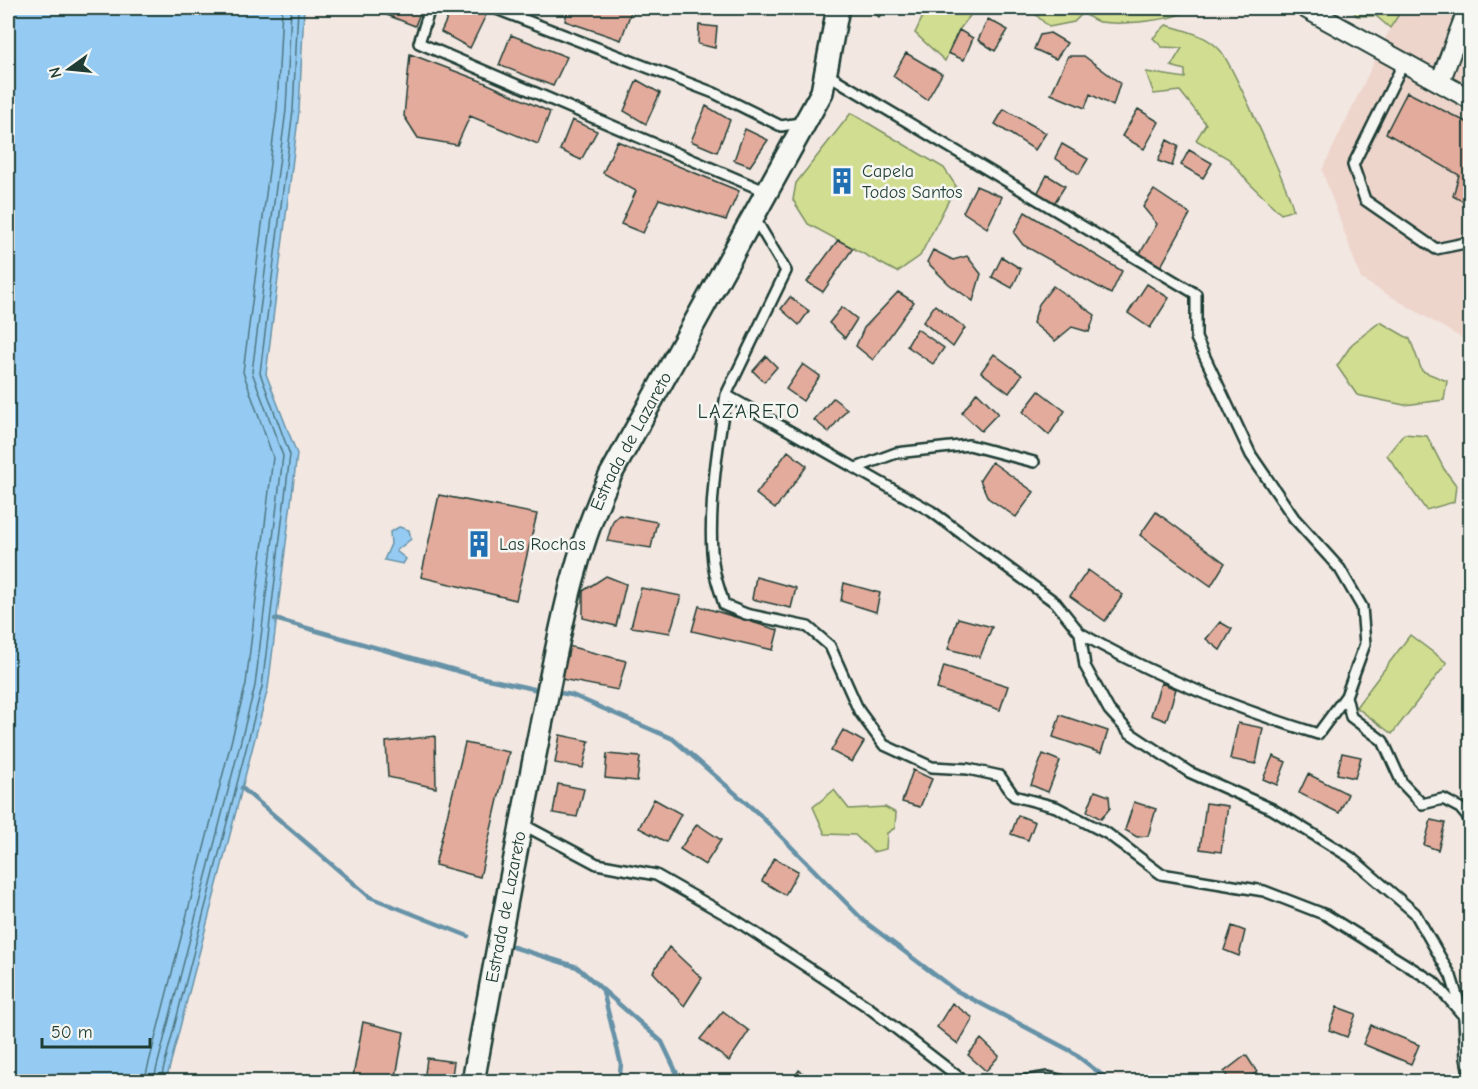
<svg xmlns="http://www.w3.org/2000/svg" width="1478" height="1089" viewBox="0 0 1478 1089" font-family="'Comic Neue',sans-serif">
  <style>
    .built { fill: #eed5cc }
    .green { fill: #d1dd90; stroke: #788d62; stroke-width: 1.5 }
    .water { fill: #95cbf3; stroke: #6692a7; stroke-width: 1.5 }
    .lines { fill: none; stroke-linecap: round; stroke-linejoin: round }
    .shore { stroke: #4e7680; stroke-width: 1.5 }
    .stream { stroke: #6692a7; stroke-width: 4.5 }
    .building { fill: #e3ab9c; stroke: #1f3d34; stroke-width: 1.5 }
    .service-casing { stroke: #1f3d34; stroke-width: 14 }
    .minor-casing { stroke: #1f3d34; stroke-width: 22 }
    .tertiary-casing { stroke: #1f3d34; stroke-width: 26 }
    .service { stroke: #f6f6f2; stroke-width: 9 }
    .minor { stroke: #f6f6f2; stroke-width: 18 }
    .tertiary { stroke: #f6f6f2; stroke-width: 21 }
    .labels { text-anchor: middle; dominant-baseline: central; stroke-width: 5; stroke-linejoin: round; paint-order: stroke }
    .poi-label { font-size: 18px; fill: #1f3d34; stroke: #f6f6f2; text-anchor: start }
    .street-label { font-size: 18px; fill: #1f3d34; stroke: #f6f6f2 }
    .neighbourhood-label { font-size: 20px; letter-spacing: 1.5px; fill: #1f3d34; stroke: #f6f6f2 }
  </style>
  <rect width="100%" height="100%" fill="#f2e7e1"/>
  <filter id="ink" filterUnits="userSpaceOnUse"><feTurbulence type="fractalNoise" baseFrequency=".0167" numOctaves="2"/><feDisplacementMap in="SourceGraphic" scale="12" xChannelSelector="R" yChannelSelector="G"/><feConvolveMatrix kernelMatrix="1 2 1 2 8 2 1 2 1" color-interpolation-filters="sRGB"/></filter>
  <g filter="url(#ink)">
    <path class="built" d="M1400 8H1470V343L1361 279 1322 170Z"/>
    <path class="green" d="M927 8H976L959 30 945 61 915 33Z
      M1036 8H1130L1138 10V8H1191C1178 21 1119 25 1100 22 1094 21 1088 16 1083 13L1074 22 1049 27 1036 15Z
      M1350 8H1386L1398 16 1390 28 1376 16H1357Z
      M1166 25C1184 30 1207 35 1220 50 1231 62 1294 201 1293 210L1281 214 1249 183 1229 159 1196 140 1206 124 1180 91 1154 94 1146 72 1185 78V70L1171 66 1182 48 1162 47 1153 38Z
      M851 113 944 168 956 186 920 256 897 272 808 224 793 200 796 183Z
      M1380 322 1410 339 1422 371 1447 381 1444 400 1404 405 1357 395 1337 366 1352 344Z
      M1404 434 1427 436 1444 469 1456 485 1454 502 1426 510 1387 455Z
      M1410 635 1447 663 1392 734 1356 707Z
      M834 790 849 809 885 807 896 813 895 828 887 833 886 849 873 852 855 835 825 834 813 807Z"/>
    <path class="water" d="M8 8H304L299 111 266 374 297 454 268 688 166 1081H8Z
      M399 527 409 530 411 539 396 551 406 559 403 564 384 560 391 544 390 532Z"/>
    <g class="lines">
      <path class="shore" d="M144 1082 246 684 273 457 243 372 277 109 282 8
        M153 1082 255 686 283 456 252 372 286 110 291 8
        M160 1082 262 687 290 455 260 373 293 110 298 8"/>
      <path class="stream" d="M275 619 479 677 543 691
        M555 692 572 695 673 739 760 815 864 921 955 990 1071 1051 1111 1082
        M242 788 370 897 468 936
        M510 946 577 967 662 1042 681 1082
        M603 991 621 1064 619 1082"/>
    </g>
    <path class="building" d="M369 8H422L415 26Z
      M452 8H467L486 15 470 48 441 32Z
      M568 8H652L650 12 632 9 621 40 565 21Z
      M867 8H886L879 17Z
      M988 19 1008 30 995 51 978 40Z
      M699 25 717 27 715 48 698 44Z
      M959 30 973 38 964 60 948 53Z
      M1050 33 1067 43 1056 59 1034 49 1040 35Z
      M511 35 567 57 553 86 499 65Z
      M906 53 942 74 927 100 893 76Z
      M410 54 481 81 550 112 538 144 470 116 457 145 418 138 404 116Z
      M1068 56H1084L1120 83 1113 106 1090 94 1085 108 1051 94Z
      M637 80 660 93 646 124 624 111Z
      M1407 92 1470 124V205L1453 196 1459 175 1386 133Z
      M706 106 730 120 717 152 691 141Z
      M1004 109 1046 133 1035 150 995 124Z
      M1138 109 1159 122 1144 149 1122 136Z
      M572 120 597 131 581 160 560 150Z
      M745 129 768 140 750 166 734 160Z
      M1167 140 1178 146 1172 166 1158 161Z
      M617 141 739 191 726 220 659 199 643 233 621 224 636 191 603 173Z
      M1062 144 1088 159 1079 174 1055 158Z
      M1189 150 1212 163 1203 178 1181 165Z
      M839 172 850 180 846 190 834 181Z
      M1047 175 1065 186 1053 205 1036 196Z
      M976 186 1002 197 987 228 963 212Z
      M1154 190 1190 214 1160 268 1138 257 1157 224 1143 207Z
      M1025 212 1122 271 1111 294 1023 245 1014 233Z
      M838 240 853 248 823 292 807 282Z
      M933 250 953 260 967 256 981 274 973 301 949 284 927 262Z
      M1002 257 1021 269 1012 288 992 277Z
      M1147 284 1169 298 1150 328 1128 313Z
      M1053 286 1095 315 1089 332 1072 327 1055 341 1033 323 1039 304Z
      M898 292 914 302 873 360 856 346 864 328Z
      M790 297 809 311 799 325 781 309Z
      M935 305 965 328 953 347 923 322Z
      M842 307 857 319 845 338 829 323Z
      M917 329 944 348 933 364 907 346Z
      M994 354 1022 375 1009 393 981 372Z
      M766 356 777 367 764 382 753 371Z
      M803 364 820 376 803 401 786 389Z
      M1039 391 1065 411 1049 435 1023 412Z
      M977 392 998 413 981 431 962 413Z
      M833 398 847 409 829 432 814 420Z
      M788 451 807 466 775 509 756 494Z
      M992 462 1034 492 1016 517 988 498 980 480Z
      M439 495 537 514 516 600 421 577Z
      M1156 512 1225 563 1211 586 1140 535Z
      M619 515 657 522 651 548 607 541 613 521Z
      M1088 570 1123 595 1105 621 1070 596Z
      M606 576 626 584 616 626 583 618V591Z
      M756 577 796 588 791 608 752 599Z
      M844 583 880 593 876 612 841 601Z
      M641 588 681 596 670 633 631 627Z
      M699 606 778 630 773 650 692 631Z
      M958 618 992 627 980 657 948 649Z
      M1220 622 1232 629 1220 650 1206 639Z
      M568 646 626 661 618 690 561 679Z
      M944 666 1008 686 1000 710 937 689Z
      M1161 683 1176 689 1166 721 1151 715Z
      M1060 715 1108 731 1101 753 1053 737Z
      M1238 723 1263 728 1256 764 1230 759Z
      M843 730 864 742 852 762 831 751Z
      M560 735 589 741 583 768 555 763Z
      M435 736 436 788 388 777 386 742Z
      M465 743 509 752 480 877 435 865Z
      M1342 753 1361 757 1355 778 1337 774Z
      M607 754 640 757 637 781 605 778Z
      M1043 754 1060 761 1048 792 1031 785Z
      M1273 756 1286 762 1277 785 1263 779Z
      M913 770 932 779 920 807 902 802Z
      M1308 774 1348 794 1339 813 1299 793Z
      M558 784 584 789 577 817 553 813Z
      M1095 791 1109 796 1110 808 1101 819 1087 811Z
      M654 799 681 814 666 842 639 828Z
      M1134 802 1156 809 1148 836 1137 837 1125 830Z
      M1206 803 1228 806 1221 852 1200 849Z
      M1018 815 1035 822 1028 840 1011 834Z
      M1431 820 1445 823 1438 850 1424 845Z
      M697 824 721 840 705 865 680 849Z
      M774 858 798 871 785 895 762 881Z
      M1232 926 1245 931 1239 956 1224 950Z
      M669 947 702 978 684 1006 653 972Z
      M952 1003 973 1018 958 1044 937 1027Z
      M1337 1007 1356 1014 1347 1037 1329 1030Z
      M723 1011 749 1031 729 1061 700 1039Z
      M363 1022 404 1032 395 1082H352Z
      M1371 1025 1419 1045 1411 1064 1363 1044Z
      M981 1039 999 1056 986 1071 968 1055Z
      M1246 1055 1257 1072 1243 1082H1231L1224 1072Z
      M427 1058 454 1062 451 1082H424Z
      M799 1070 814 1082H791Z"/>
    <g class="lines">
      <defs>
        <path id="service" d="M430 8 419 43 767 192
          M494 8 714 93 781 126 800 123
          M1404 62 1353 165 1365 200 1436 249 1470 242
          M827 74 1196 294V338L1251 455 1294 518 1340 569 1362 607 1365 644 1346 696 1351 717 1383 741 1402 783 1422 804 1443 799 1460 808 1470 820
          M754 217 786 271 726 395 931 511 1056 603 1080 633 1085 666 1109 710 1130 733 1189 772 1272 809 1350 857 1415 913 1451 976 1464 1018
          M726 395C718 443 706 521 714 569 716 581 721 593 724 605L746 614 808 627 830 646 859 711 884 745 932 767 968 769 1000 776 1014 796 1056 807 1108 834 1161 874 1264 891 1326 915 1434 982 1461 1013
          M856 468 896 453 969 445 1034 462
          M1080 633C1154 676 1237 709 1318 734L1346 696
          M522 824 597 864 656 875 737 921 868 1007 965 1082
          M1470 1011 1464 1018 1466 1058 1470 1079
          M1017 1082 1048 1077 1068 1082"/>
        <path id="minor" d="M1305 8 1470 99
          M1440 82 1468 8"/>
        <g id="tertiary">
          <path id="s1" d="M473 1082C495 962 517 843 541 725 559 639 572 556 610 476L822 92 838 8"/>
        </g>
      </defs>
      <use href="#service" class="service-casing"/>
      <use href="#minor" class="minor-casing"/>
      <use href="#tertiary" class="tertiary-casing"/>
      <use href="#service" class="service"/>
      <use href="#minor" class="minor"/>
      <use href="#tertiary" class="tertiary"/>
    </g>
  </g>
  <defs>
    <symbol id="building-bare" viewBox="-9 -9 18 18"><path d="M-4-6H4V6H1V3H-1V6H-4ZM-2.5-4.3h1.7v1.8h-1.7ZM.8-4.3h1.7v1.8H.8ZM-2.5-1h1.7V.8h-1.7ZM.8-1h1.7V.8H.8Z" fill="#1f6fb2" stroke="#f6f6f2" stroke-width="2.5" paint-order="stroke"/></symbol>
  </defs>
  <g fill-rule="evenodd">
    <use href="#building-bare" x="823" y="162" width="38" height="38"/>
    <use href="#building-bare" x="460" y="525" width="38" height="38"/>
  </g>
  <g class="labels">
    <g class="poi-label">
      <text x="862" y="171">Capela<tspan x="862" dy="21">Todos Santos</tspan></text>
      <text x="499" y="544">Las Rochas</text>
    </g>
    <g class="street-label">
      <text stroke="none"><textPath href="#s1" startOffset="663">Estrada de Lazareto</textPath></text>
      <text stroke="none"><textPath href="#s1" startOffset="178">Estrada de Lazareto</textPath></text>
    </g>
    <g class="neighbourhood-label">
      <text x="749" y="411">LAZARETO</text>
    </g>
  </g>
  <rect width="1478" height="1089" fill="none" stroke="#f6f6f2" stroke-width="30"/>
  <rect x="15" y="15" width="1448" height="1059" fill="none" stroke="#1f3d34" stroke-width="2" filter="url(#ink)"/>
  <g transform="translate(69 69) rotate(255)" stroke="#f6f6f2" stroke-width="4.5" paint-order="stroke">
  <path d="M0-4.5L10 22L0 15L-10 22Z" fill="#1f3d34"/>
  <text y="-9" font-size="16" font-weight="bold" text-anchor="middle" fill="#1f3d34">N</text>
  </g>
  <path d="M42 1038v9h108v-9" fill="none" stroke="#1f3d34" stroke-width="3"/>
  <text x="51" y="1038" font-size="18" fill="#1f3d34" stroke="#f6f6f2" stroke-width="4.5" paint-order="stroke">50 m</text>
</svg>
